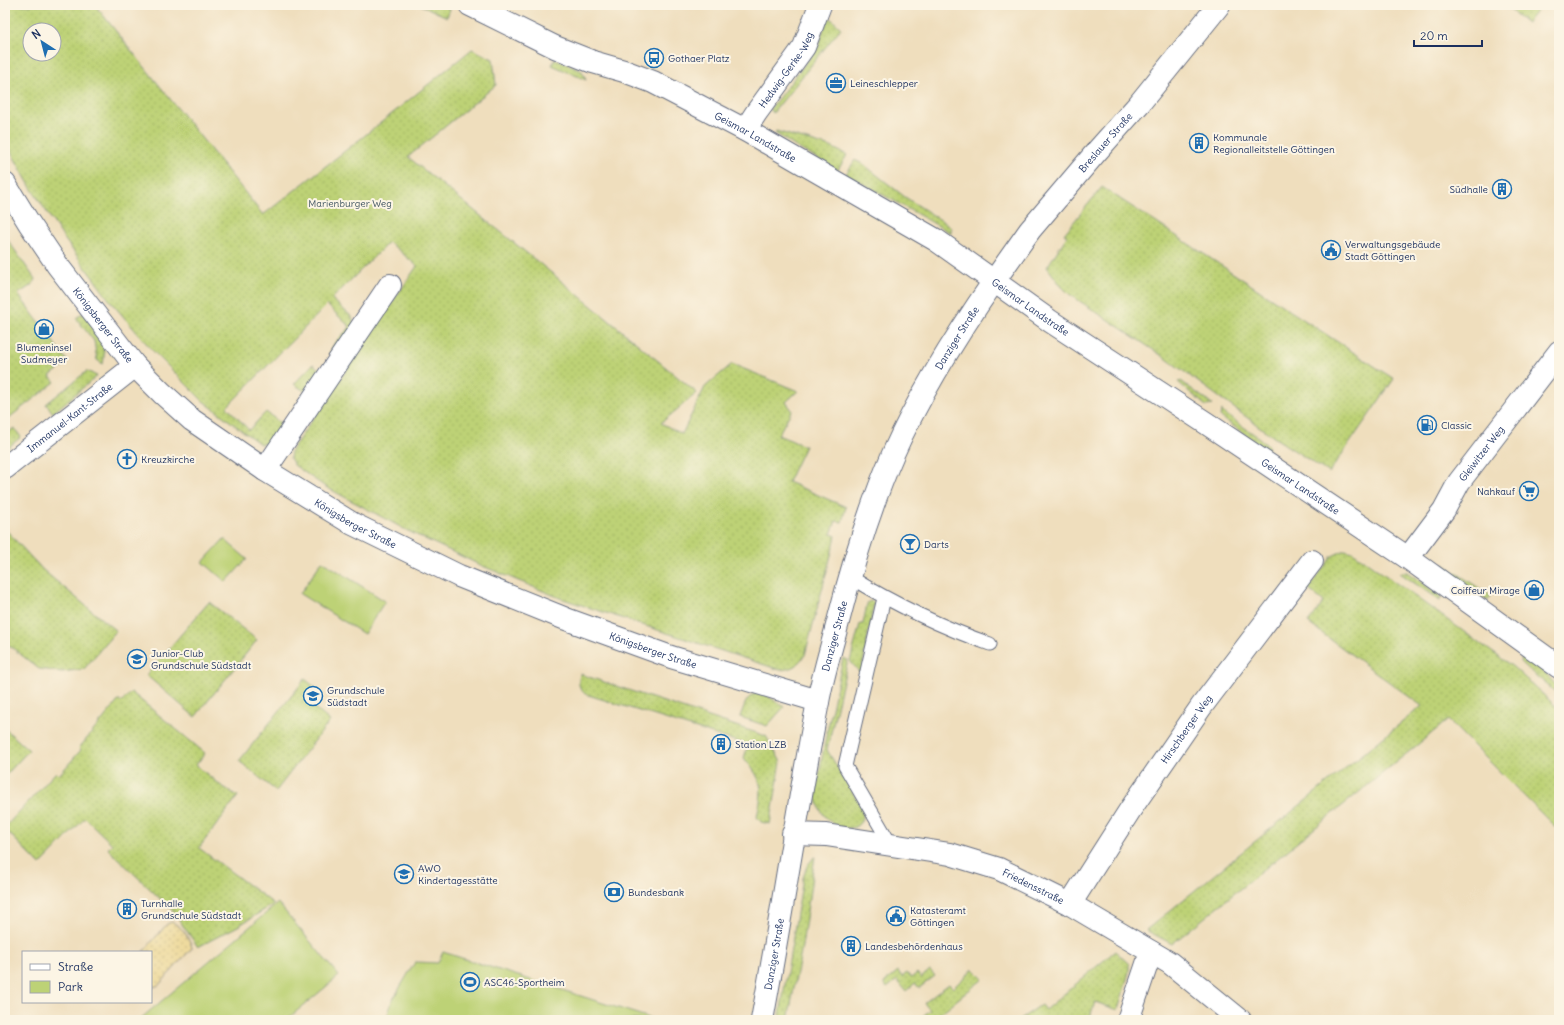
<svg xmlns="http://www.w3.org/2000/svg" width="1564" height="1025" viewBox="0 0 1564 1025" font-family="Delius,sans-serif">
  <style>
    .green { fill: url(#green-dots); stroke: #6c806a; fill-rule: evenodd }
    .sand { fill: url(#sand-dots); stroke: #84847e }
    .pitch { fill: #bdd276; stroke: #6c806a }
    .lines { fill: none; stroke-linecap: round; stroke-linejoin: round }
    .lane-casing { stroke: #656c7f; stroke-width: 15 }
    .street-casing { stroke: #656c7f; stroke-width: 24 }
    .secondary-casing { stroke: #656c7f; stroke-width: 24 }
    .lane { stroke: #fff; stroke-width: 13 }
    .street { stroke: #fff; stroke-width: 22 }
    .secondary { stroke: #fff; stroke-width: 22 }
    .labels { text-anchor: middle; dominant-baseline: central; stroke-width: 4; stroke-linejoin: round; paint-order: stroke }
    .poi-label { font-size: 10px; fill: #1b2f5e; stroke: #fcf5e5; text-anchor: start }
    .street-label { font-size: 10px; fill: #1b2f5e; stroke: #fcf5e5 }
    .park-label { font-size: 10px; fill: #445864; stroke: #fcf5e5 }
  </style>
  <defs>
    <pattern id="green-dots" width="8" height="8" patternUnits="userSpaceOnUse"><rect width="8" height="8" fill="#bdd276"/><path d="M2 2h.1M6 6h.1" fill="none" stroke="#a2b568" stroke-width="1.8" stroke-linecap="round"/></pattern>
    <pattern id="sand-dots" width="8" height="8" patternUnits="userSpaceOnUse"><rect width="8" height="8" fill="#eeda9e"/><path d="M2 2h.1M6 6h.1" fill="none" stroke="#ccbb8a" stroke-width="1.8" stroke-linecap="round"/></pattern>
  </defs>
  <rect width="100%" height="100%" fill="#fcf5e5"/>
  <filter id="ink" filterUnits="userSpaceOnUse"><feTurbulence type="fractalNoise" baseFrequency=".025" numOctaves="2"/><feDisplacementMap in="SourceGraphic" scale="8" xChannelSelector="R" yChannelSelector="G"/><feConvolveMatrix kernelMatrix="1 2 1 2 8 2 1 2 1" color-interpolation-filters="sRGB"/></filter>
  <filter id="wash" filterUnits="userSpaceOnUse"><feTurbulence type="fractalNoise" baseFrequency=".012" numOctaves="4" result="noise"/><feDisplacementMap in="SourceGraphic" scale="16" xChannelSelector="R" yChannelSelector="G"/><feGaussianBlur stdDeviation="0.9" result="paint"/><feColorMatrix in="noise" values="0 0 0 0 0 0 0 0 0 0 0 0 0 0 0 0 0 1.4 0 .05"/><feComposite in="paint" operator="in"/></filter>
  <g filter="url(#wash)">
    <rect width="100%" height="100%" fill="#efdebd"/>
    <path class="green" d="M5 5H95L263 215 373 129 472 49 493 59 496 85 408 157 554 275 697 393 661 423 682 434 705 387 732 364 798 391 786 402 792 410 778 435 805 446 788 482 846 507 842 522 836 521 831 534 836 536 805 655C797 665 794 669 780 670L560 598 480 565 408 531 324 486 294 465 290 458 291 451 417 266 389 242 332 299 352 317 355 327 334 356 329 354 335 342 350 327 327 305 227 407 249 430 266 412 286 427 275 443 260 444 203 401 152 350 110 301 63 237 31 188 5 141ZM30 30H54V54H30Z
      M421 5H442L450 9 447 17Z
      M1504 5H1539V8L1527 23Z
      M828 16 841 28 773 113 770 109 818 47Z
      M555 59 582 71 586 80 552 65Z
      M776 131 831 147 847 155 838 170 796 147 775 133Z
      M855 160 863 164 905 197 950 226 951 229V233L846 174Z
      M1102 187 1394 379 1329 473 1275 438 1164 357 1069 294 1062 287 1047 267 1067 236 1064 234Z
      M5 236 35 279 32 285 18 294 68 362 50 376 55 382 5 421Z
      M83 313C96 331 108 341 103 364L97 360 94 341 76 318Z
      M313 364 323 373 309 394 294 384Z
      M87 371 97 376 53 413 46 404Z
      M1181 381 1213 405 1206 406 1178 382Z
      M1221 411 1258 437 1269 447 1267 450 1222 418 1220 416Z
      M14 428 21 437 5 450V435Z
      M5 529 43 570 116 631 84 669 62 672 39 669 5 642Z
      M1345 550 1353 552 1513 667 1559 709V831L1448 720 1172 944 1146 930 1422 706 1308 623 1324 602 1308 589 1332 556Z
      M1443 564 1491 596 1488 600 1449 574Z
      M1403 572H1407L1441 596 1440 601 1400 573Z
      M872 601 874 603 861 674 850 661 860 624H863L867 604 868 602Z
      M209 602 257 640 195 717 146 675Z
      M1525 655 1532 660 1559 688V695L1522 664 1521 660Z
      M843 658 848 660 827 750 861 806C870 839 825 834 817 800 815 793 818 782 819 775 825 736 835 697 843 658Z
      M580 674 766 736 781 762 770 824 761 822 757 817C763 787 764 782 744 758L748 745 585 694C578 687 578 683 580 674Z
      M305 679 322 693 312 706 330 721 276 791 239 761Z
      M131 692 205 753 196 765 220 785 238 796 199 848 274 904 238 926 198 947 172 910 108 849 112 844 85 818 40 865 5 829V827L56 772 59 775 81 750 79 748 119 700 122 702Z
      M758 693 768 696 784 707 767 726 740 717C744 707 746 695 758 693Z
      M5 729 29 750 5 776Z
      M815 856 802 946 788 1020H779L803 878 807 866Z
      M1115 951 1129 964V972L1118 1010 1095 1002 1089 1020H1019L1041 1005 1045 1010Z
      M973 969 983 979 932 1020H918L930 1010 924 1003 949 984 953 988Z
      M930 970 935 976 919 988 915 983 906 991 897 980 887 988 884 983 898 971 902 977 907 973 911 978 917 973 921 978Z"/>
    <path class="sand" d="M172 922C183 928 189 936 192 948L159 985 151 988V952H143L167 924Z"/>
    <path class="pitch" d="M224 539 247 559 226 582 203 562Z
      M322 561 385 601 364 634 300 594Z
      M278 903 339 976 286 1020H139Z
      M443 952 656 1020H386L392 1001 415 962 438 963Z"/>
  </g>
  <g filter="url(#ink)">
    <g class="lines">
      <defs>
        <path id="lane" d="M850 577C894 604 941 627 990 644
          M884 598 845 766 891 845"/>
        <g id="street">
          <path id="s1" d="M745 130 756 113 804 47 820 5"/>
          <path id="s2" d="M5 184 29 223 58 266 135 366 162 393 192 420 265 470 353 524 459 576 566 619 671 657 818 701"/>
          <path id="s3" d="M994 281 1030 230 1098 150 1139 104 1219 5"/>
          <path id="s4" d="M5 468 135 366"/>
          <path d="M265 470 390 285"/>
          <path id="s5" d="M1408 558 1444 510 1459 482 1559 352"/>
          <path id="s6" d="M793 834 826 835 950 854 999 869 1070 904 1170 963 1240 1020"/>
          <path id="s7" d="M1070 904 1130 810 1201 707 1312 561"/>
          <path d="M1128 1020 1151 952"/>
        </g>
        <g id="secondary">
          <path id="s8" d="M470 5 555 47 593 62 624 71 653 82 745 130 936 240 1050 321 1206 423 1408 558 1559 667"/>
          <path id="s9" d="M762 1020C782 914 797 808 818 702 823 674 832 646 839 618 853 563 870 507 893 454 920 393 956 336 994 281"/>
        </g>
      </defs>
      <use href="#lane" class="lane-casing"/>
      <use href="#street" class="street-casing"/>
      <use href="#secondary" class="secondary-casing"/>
      <use href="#lane" class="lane"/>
      <use href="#street" class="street"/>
      <use href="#secondary" class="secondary"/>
    </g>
  </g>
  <defs>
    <symbol id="bus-ring" viewBox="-11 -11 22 22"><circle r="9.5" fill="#fcf5e5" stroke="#1f6fb2" stroke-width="1.5"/><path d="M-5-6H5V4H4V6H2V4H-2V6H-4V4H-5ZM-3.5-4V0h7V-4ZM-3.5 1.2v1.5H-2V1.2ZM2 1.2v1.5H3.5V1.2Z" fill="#1f6fb2"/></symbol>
    <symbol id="office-ring" viewBox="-11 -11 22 22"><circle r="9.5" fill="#fcf5e5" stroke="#1f6fb2" stroke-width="1.5"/><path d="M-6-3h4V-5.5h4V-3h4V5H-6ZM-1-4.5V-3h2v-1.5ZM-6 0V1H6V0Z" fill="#1f6fb2"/></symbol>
    <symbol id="building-ring" viewBox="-11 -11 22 22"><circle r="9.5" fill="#fcf5e5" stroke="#1f6fb2" stroke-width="1.5"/><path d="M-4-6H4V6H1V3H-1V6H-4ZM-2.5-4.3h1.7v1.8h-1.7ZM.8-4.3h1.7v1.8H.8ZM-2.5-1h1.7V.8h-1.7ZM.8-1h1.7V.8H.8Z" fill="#1f6fb2"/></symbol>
    <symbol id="civic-ring" viewBox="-11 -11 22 22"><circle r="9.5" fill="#fcf5e5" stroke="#1f6fb2" stroke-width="1.5"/><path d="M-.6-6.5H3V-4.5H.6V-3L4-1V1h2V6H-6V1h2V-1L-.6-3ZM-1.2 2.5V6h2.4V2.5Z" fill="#1f6fb2"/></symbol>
    <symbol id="shop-ring" viewBox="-11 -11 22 22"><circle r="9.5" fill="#fcf5e5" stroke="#1f6fb2" stroke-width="1.5"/><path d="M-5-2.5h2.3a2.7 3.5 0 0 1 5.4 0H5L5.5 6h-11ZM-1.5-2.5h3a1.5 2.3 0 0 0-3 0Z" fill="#1f6fb2"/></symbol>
    <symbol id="fuel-ring" viewBox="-11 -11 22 22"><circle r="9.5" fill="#fcf5e5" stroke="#1f6fb2" stroke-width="1.5"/><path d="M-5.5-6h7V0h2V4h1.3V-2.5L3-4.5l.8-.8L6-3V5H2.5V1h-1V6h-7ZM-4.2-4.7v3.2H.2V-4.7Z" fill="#1f6fb2"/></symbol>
    <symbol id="church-ring" viewBox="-11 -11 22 22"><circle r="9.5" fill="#fcf5e5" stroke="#1f6fb2" stroke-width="1.5"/><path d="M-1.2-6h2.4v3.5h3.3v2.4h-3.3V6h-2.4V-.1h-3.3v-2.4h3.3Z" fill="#1f6fb2"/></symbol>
    <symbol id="supermarket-ring" viewBox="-11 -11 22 22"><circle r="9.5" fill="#fcf5e5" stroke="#1f6fb2" stroke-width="1.5"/><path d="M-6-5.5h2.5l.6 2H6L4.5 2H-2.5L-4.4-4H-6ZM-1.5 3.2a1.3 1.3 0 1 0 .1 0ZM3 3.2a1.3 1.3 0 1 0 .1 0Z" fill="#1f6fb2"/></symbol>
    <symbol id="bar-ring" viewBox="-11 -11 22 22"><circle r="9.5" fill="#fcf5e5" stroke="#1f6fb2" stroke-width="1.5"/><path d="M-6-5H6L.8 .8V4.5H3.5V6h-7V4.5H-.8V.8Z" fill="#1f6fb2"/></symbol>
    <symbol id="school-ring" viewBox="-11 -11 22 22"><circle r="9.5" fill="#fcf5e5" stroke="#1f6fb2" stroke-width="1.5"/><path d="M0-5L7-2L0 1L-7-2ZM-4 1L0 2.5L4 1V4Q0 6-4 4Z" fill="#1f6fb2"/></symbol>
    <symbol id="bank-ring" viewBox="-11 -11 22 22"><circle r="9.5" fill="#fcf5e5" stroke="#1f6fb2" stroke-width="1.5"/><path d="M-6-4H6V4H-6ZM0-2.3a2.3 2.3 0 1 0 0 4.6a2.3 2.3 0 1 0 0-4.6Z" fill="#1f6fb2"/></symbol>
    <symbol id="stadium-ring" viewBox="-11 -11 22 22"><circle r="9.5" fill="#fcf5e5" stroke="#1f6fb2" stroke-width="1.5"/><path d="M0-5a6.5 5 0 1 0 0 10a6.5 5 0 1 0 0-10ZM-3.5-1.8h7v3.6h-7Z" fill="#1f6fb2"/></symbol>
  </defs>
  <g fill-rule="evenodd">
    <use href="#bus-ring" x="643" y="47" width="22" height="22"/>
    <use href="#office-ring" x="825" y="72" width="22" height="22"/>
    <use href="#building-ring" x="1188" y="132" width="22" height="22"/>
    <use href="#building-ring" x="1491" y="178" width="22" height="22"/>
    <use href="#civic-ring" x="1320" y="239" width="22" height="22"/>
    <use href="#shop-ring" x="33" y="318" width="22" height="22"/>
    <use href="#fuel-ring" x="1416" y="414" width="22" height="22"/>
    <use href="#church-ring" x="116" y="448" width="22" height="22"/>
    <use href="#supermarket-ring" x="1518" y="480" width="22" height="22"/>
    <use href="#bar-ring" x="899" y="533" width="22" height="22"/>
    <use href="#shop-ring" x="1523" y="579" width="22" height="22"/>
    <use href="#school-ring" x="126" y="648" width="22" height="22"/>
    <use href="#school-ring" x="302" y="685" width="22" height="22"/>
    <use href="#building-ring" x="710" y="733" width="22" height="22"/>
    <use href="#school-ring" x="393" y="863" width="22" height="22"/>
    <use href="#bank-ring" x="603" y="881" width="22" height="22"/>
    <use href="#building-ring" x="116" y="898" width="22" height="22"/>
    <use href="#civic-ring" x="885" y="905" width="22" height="22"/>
    <use href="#building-ring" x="840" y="935" width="22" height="22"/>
    <use href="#stadium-ring" x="459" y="971" width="22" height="22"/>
  </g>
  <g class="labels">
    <g class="poi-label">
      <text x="668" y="58">Gothaer Platz</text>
      <text x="850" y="83">Leineschlepper</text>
      <text x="1213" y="137">Kommunale<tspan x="1213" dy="12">Regionalleitstelle Göttingen</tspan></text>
      <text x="1488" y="189" text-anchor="end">Südhalle</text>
      <text x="1345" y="244">Verwaltungsgebäude<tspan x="1345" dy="12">Stadt Göttingen</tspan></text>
      <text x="44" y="347" text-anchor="middle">Blumeninsel<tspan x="44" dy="12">Sudmeyer</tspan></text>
      <text x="1441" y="425">Classic</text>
      <text x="141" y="459">Kreuzkirche</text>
      <text x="1515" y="491" text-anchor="end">Nahkauf</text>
      <text x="924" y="544">Darts</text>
      <text x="1520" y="590" text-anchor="end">Coiffeur Mirage</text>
      <text x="151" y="653">Junior-Club<tspan x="151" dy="12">Grundschule Südstadt</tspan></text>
      <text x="327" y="690">Grundschule<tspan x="327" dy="12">Südstadt</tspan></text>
      <text x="735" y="744">Station LZB</text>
      <text x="418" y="868">AWO<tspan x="418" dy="12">Kindertagesstätte</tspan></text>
      <text x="628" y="892">Bundesbank</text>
      <text x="141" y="903">Turnhalle<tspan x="141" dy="12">Grundschule Südstadt</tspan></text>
      <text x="910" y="910">Katasteramt<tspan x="910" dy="12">Göttingen</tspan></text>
      <text x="865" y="946">Landesbehördenhaus</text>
      <text x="484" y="982">ASC46-Sportheim</text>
    </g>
    <g class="street-label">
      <text stroke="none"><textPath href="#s1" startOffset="73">Hedwig-Gerke-Weg</textPath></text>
      <text stroke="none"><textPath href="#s8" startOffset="315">Geismar Landstraße</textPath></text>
      <text stroke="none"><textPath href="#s3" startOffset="178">Breslauer Straße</textPath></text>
      <text stroke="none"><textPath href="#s8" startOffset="639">Geismar Landstraße</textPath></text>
      <text stroke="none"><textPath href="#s2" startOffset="172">Königsberger Straße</textPath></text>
      <text stroke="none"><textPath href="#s9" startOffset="715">Danziger Straße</textPath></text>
      <text stroke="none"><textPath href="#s4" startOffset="82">Immanuel-Kant-Straße</textPath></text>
      <text stroke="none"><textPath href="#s5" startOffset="128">Gleiwitzer Weg</textPath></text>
      <text stroke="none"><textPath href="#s8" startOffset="963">Geismar Landstraße</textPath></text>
      <text stroke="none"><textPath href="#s2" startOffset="496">Königsberger Straße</textPath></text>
      <text stroke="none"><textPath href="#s9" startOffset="391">Danziger Straße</textPath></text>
      <text stroke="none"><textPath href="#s2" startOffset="820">Königsberger Straße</textPath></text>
      <text stroke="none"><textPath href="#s7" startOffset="210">Hirschberger Weg</textPath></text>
      <text stroke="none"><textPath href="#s6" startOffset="248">Friedensstraße</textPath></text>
      <text stroke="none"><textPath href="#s9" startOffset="67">Danziger Straße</textPath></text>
    </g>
    <g class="park-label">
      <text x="350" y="203">Marienburger Weg</text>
    </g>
  </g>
  <rect width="1564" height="1025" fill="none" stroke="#fcf5e5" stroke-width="20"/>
  <rect x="22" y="951" width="130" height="52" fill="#fcf5e5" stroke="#a2a6af"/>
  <rect x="30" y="964" width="20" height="6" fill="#ffffff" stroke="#a2a6af"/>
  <text x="58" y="971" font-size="12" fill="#1b2f5e">Straße</text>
  <rect x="30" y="981" width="20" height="12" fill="#bdd276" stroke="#a2a6af"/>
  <text x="58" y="991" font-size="12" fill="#1b2f5e">Park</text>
  <g transform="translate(42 42) rotate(324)"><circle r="19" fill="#fcf5e5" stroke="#a2a6af"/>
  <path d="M0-3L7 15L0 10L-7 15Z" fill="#1f6fb2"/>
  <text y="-6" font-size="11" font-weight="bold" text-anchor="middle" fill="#1b2f5e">N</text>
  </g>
  <path d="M1414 40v6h68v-6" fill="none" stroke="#1b2f5e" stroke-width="2"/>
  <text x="1420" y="40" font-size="12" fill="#1b2f5e" stroke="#fcf5e5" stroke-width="3" paint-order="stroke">20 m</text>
</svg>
